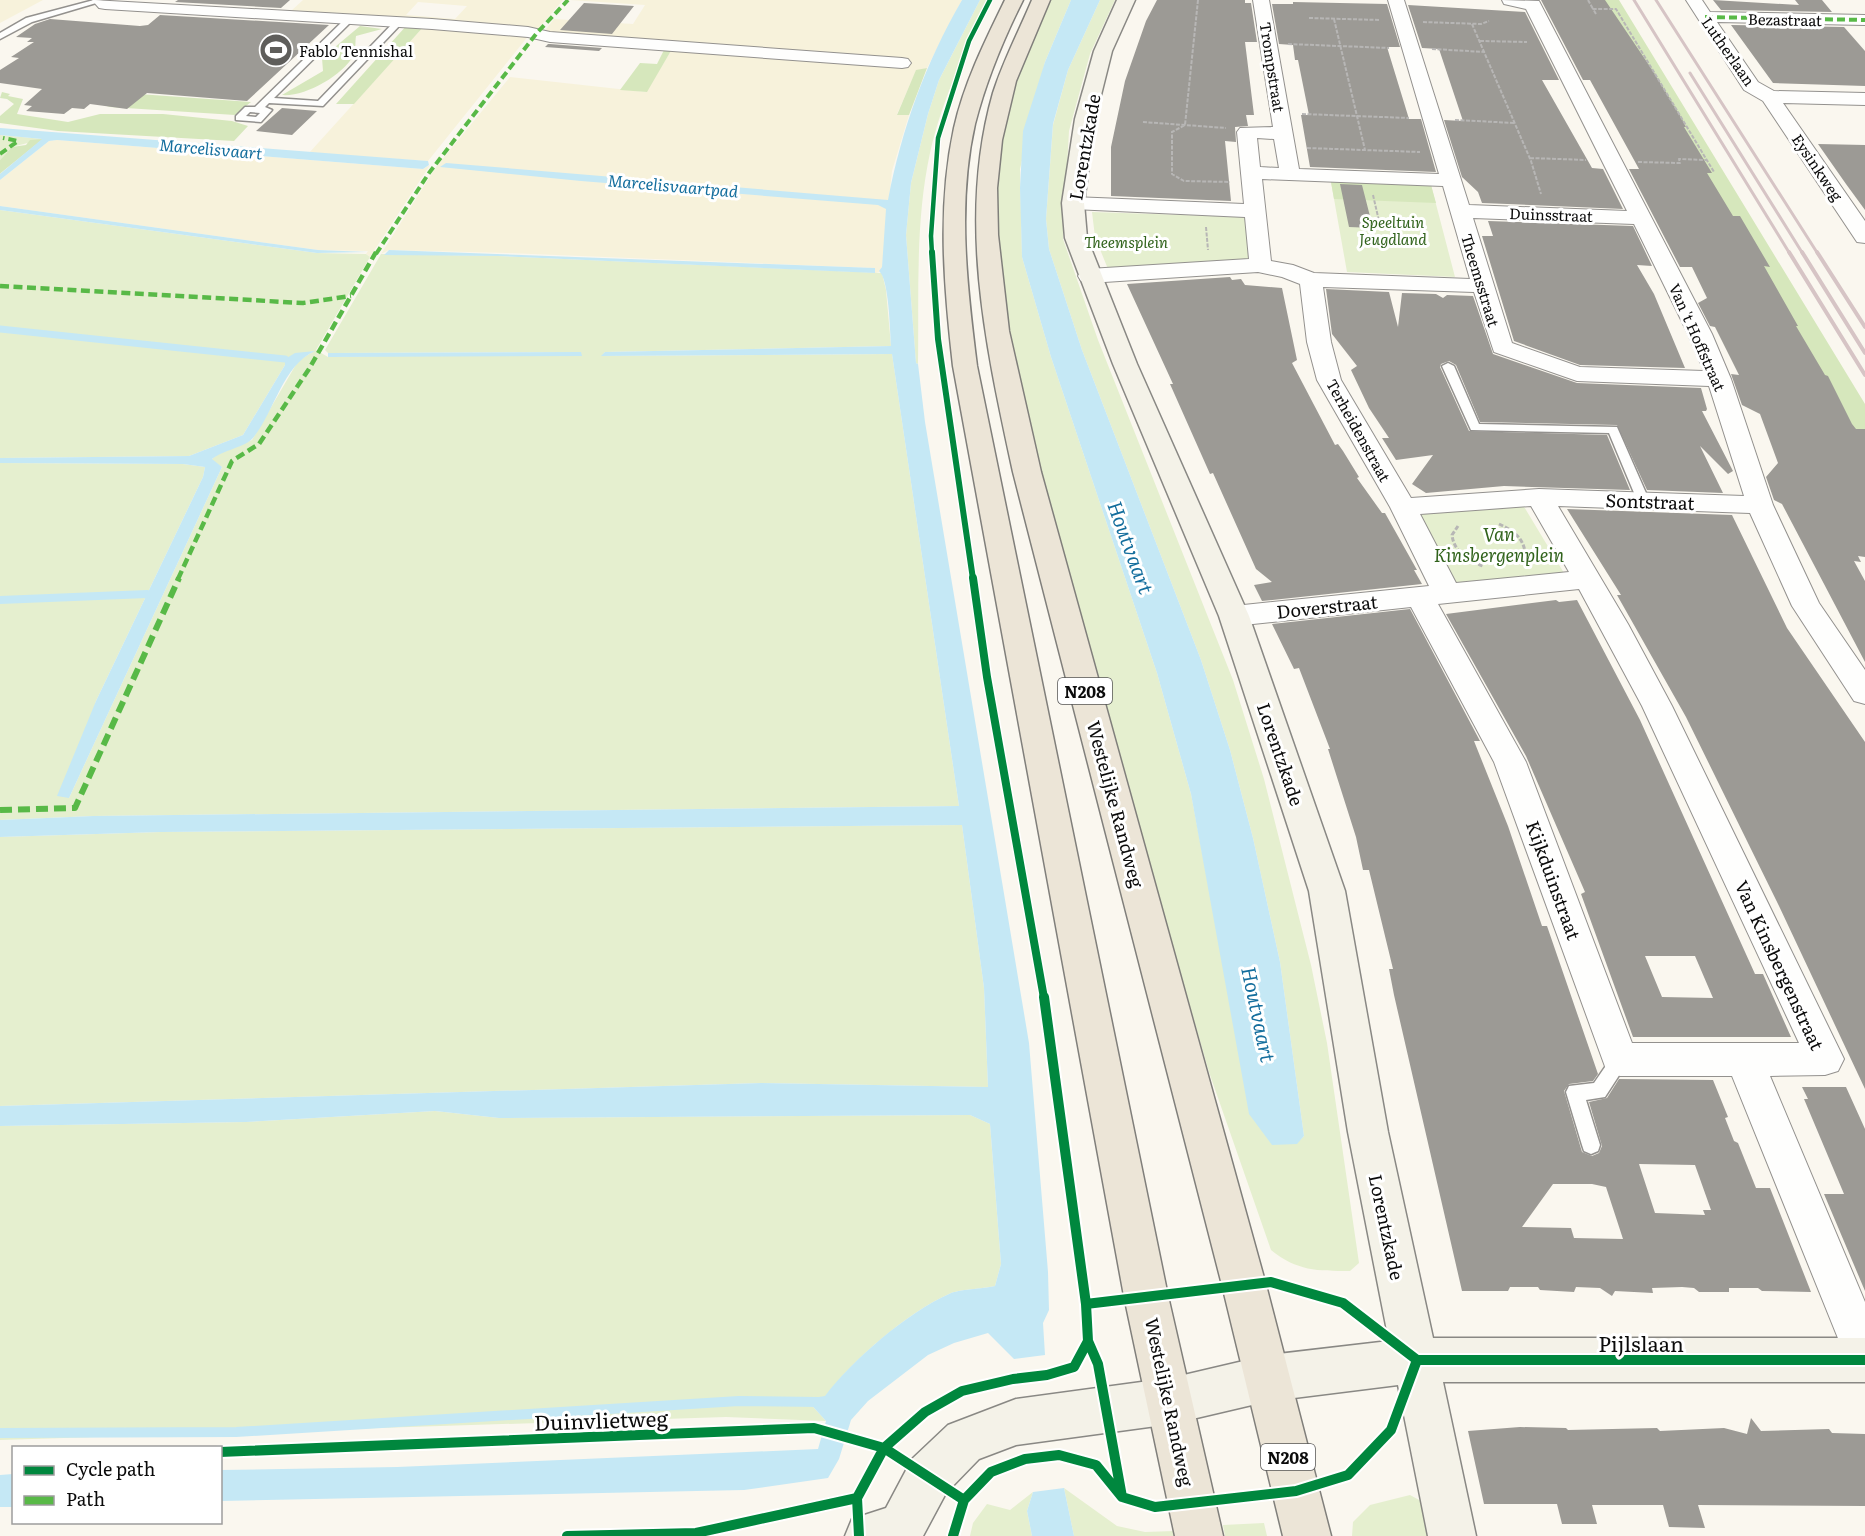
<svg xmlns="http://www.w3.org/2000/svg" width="1865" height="1536" viewBox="0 0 1865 1536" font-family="Literata,serif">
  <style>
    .farmland { fill: #f7f2db; fill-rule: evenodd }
    .green { fill: #e5efcf }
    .forest { fill: #d6e7bc }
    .water { fill: #c5e8f5 }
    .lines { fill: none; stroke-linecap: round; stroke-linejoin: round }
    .stream-far2 { stroke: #c5e8f5; stroke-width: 7 }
    .stream-far1 { stroke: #c5e8f5; stroke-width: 8 }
    .stream { stroke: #c5e8f5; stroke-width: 10 }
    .building { fill: #9c9a95; fill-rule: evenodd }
    .lane-casing { stroke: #93918e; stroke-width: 3 }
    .street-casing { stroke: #93918e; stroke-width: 2 }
    .secondary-casing { stroke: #898884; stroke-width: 3 }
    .primary-casing { stroke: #807f7b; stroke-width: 3 }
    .path-far1 { stroke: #b7b6b5; stroke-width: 2; stroke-dasharray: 4 1.5; stroke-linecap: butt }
    .path { stroke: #b7b6b5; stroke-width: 3; stroke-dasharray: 4.5 2; stroke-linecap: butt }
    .lane { fill: #fefefd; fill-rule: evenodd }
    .street { fill: #fefefd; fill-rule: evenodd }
    .secondary { fill: #f4f2e8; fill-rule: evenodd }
    .primary { fill: #ece5d7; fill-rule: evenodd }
    .rail-far1 { stroke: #d6c4c5; stroke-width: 3 }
    .rail { stroke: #d6c4c5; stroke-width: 4 }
    .quiet-far2 { stroke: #58b947; stroke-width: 4; stroke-dasharray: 8 4; stroke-linecap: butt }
    .quiet-far1 { stroke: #58b947; stroke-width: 4.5; stroke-dasharray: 9 4.5; stroke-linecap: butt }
    .quiet { stroke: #58b947; stroke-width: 6; stroke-dasharray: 12 6; stroke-linecap: butt }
    .cycleway-far3-casing { stroke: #fff; stroke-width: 7 }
    .cycleway-far2-casing { stroke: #fff; stroke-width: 9 }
    .cycleway-far1-casing { stroke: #fff; stroke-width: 11 }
    .cycleway-casing { stroke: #fff; stroke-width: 14 }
    .cycleway-far3 { stroke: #00873e; stroke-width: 4.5 }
    .cycleway-far2 { stroke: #00873e; stroke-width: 6 }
    .cycleway-far1 { stroke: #00873e; stroke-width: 8 }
    .cycleway { stroke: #00873e; stroke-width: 10 }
    .labels { text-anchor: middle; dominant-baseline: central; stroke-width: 6; stroke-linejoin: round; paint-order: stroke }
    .far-street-label { font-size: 15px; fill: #0b0b0b; stroke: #fff }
    .far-poi-label { font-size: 15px; fill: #0b0b0b; stroke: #fff; text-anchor: start }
    .far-park-label { font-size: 15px; font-style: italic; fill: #31631c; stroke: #fff }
    .far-water-label { font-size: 16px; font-style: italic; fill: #146e9d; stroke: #fff }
    .shield { fill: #fff; stroke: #545454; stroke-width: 1.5 }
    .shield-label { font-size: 16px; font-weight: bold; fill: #0b0b0b }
    .street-label { font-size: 18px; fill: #0b0b0b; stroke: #fff }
    .park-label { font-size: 18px; font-style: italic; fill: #31631c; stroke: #fff }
    .water-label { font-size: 20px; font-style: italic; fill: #146e9d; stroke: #fff }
    .near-street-label { font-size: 21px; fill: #0b0b0b; stroke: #fff }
  </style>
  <rect width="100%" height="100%" fill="#faf7ef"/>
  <path class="farmland" d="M0 0H43L0 23Z
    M303 0H563L539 28 530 30 291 11ZM418 2 466 6H467L455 19 406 15Z
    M570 0H962L927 68 916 71 897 114 909 115 892 171 882 267 879 272 875 273V268L507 253 389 250 381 254 436 167 510 77 646 92 672 49 543 33 554 19 633 24 645 5Z
    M425 25 529 35 428 161 309 153Z
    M57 140 423 169 430 165 370 257 366 254 368 251 318 250 0 206V180L49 141Z"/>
  <path class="green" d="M980 0H991C966 49 942 99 930 153 915 222 919 295 918 364L916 363 906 235 911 183 928 114 939 80Z
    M1050 0H1071L1045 62 1020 169 1022 257 1051 357 1157 673 1191 794 1226 978 1296 1144 1304 1136 1280 962 1253 838 1230 750 1201 660 1082 350 1049 249 1046 219 1053 125 1068 70 1100 0H1115L1090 54 1069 131 1063 239 1098 340 1233 680 1264 779 1311 965 1327 1043 1359 1263 1350 1271C1317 1271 1297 1271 1271 1250L1209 1072 1093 670 1013 376 992 229 1001 140 1018 72Z
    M0 135 43 139 12 147 0 160Z
    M1331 182 1431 185 1455 277 1347 272Z
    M0 210 317 253 366 254 370 257 316 350 328 357 581 352 328 353 325 350 381 254 498 256 882 273 886 290 891 346 605 352 602 356 892 354 959 806 93 816 0 820V463L183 464 205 467 203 477 96 701 69 798 222 467 211 460 219 453 252 440 298 361 314 351 285 359V365L243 435 189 456 0 458Z
    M1092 212 1245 217 1250 260 1108 269 1095 237Z
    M1523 505 1564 573 1453 583 1418 513Z
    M962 825 984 988 988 1087 761 1083 0 1106V837L161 832Z
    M435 1111 499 1118 970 1115 990 1124 1001 1264 995 1286C982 1289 959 1289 949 1294 908 1312 852 1360 825 1397L807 1400 826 1421 726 1417 0 1440V1126L246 1122Z
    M1064 1488 1117 1526 1145 1532 1174 1531 1175 1536H1074Z
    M1033 1492 1027 1511 1032 1536H970L973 1523 987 1504 1010 1510Z
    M1410 1495 1421 1501 1428 1536H1352L1353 1522 1370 1505Z
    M1264 1523 1267 1536H1225L1223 1525Z"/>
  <path class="forest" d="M1592 0H1619L1865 404V456Z
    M407 25H425L354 104H336Z
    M360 26 382 29 356 36C355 42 356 50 354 55 342 76 305 97 282 95L323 71 322 58Z
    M665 48 672 49 647 92 620 90 640 63 657 64Z
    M927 68 909 115H897L916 70Z
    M68 89 251 102 235 115 110 107 94 102Z
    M2 92 10 94 8 96 23 99 17 114 68 122 100 114H163L232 121 248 126 234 141 58 131 0 123V116L14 104 7 99 0 98Z
    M43 139 2 172 0 174V160L12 147 26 145 30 140Z
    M1331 182 1431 185 1436 203 1334 199Z"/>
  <path class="water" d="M962 0H980L939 80 928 114 911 183 906 235 916 363 918 364 925 422 1029 1043 1048 1272 1049 1310 1043 1323 1045 1355 1014 1359 988 1333 954 1343 928 1355 868 1401 851 1420 839 1459 828 1478 744 1490 221 1501V1470L397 1467 818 1449 826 1421 806 1399 825 1396C852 1360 908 1312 949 1294 959 1289 982 1289 995 1286L1001 1264 990 1124 970 1115 499 1118 435 1111 246 1122 0 1126V1106L761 1083 988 1087 984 988 962 825 161 832 0 837V820L93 816 959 806 892 354 601 356 605 352 891 346C890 330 889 279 879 271L882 267 886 209 878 205 581 181 440 167 446 163 888 200C902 128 925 64 962 0Z
    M1071 0H1100L1068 70 1053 124 1046 219 1049 249 1082 350 1201 660 1230 750 1253 838 1280 962 1304 1136 1297 1144 1272 1145 1249 1114 1191 794 1157 673 1051 357 1022 257 1020 188 1023 131 1045 62Z
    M0 128 428 161 429 165 423 169 57 140 49 141 0 180V174L42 139 0 135Z
    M0 206 318 250 368 252 317 253 0 210Z
    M389 250 875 268V273L498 256 384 255Z
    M315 351C282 366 275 411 253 438 246 447 223 450 212 459L222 467 69 798 57 796 96 701 203 477 205 467 183 464 0 463V458L189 456 243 435 285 365V359L295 353Z
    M581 352 582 356 328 357V353Z
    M13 1474V1507H0V1475Z
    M1064 1488 1074 1536H1032L1027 1511 1033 1492Z"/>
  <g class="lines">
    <path class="stream-far2" d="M0 329 285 359"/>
    <path class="stream-far1" d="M0 600 147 594"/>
    <path class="stream" d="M0 1433 236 1432 739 1401 819 1402"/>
  </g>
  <path class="building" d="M178 0H290L281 8 175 2Z
    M1157 0H1245V3H1251L1257 42H1245L1254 115H1246L1248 126 1235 127 1236 142 1225 141 1231 201 1111 196V147L1125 81 1146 21Z
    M1541 0H1605L1653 71 1681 117 1686 127H1684L1712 173H1707L1733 216H1740L1770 267 1764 266 1798 326H1796L1825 375 1828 376 1852 424 1856 429H1865V557L1858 556 1861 562 1854 561 1865 581V662L1782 504 1774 500 1766 477 1778 463 1760 414 1742 405 1731 374 1739 375 1715 327 1710 326 1698 303 1707 298 1692 267H1680L1629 169H1639L1590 80H1583Z
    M1713 0 1799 5 1795 0H1822L1832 12 1721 10Z
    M1293 2 1387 4 1400 47H1387L1409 119H1421L1436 172 1310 167 1301 115H1309L1298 60H1295L1293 45 1279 44 1272 4H1293Z
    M584 3 634 6 612 34 560 30Z
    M1408 5 1525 12 1559 80H1542L1592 168 1603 169 1623 209 1482 203 1478 192 1462 177 1444 120 1463 121 1439 49 1422 48Z
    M160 15 329 25 247 101 147 93 127 109 90 104 84 109 72 108 64 114 26 111 32 106 24 105 42 89 0 83V70L19 58 11 57 34 42H27L32 38 16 37 35 24 50 19 140 26 148 25Z
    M1731 25 1844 27 1865 51V86L1773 83Z
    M548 44H550L602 48 599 51 545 47Z
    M282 108 317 111 292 135 256 131Z
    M1818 144 1865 145V210L1846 184Z
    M1340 184 1362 185 1373 228 1349 227Z
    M1488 221 1633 226 1652 266 1637 265 1654 294 1685 368 1580 365 1514 341 1482 236H1493Z
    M1230 277 1232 280 1241 279 1245 285 1282 288 1297 360 1292 363 1335 445 1338 444 1343 451 1359 477 1357 478 1382 513H1385L1417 570H1414L1422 584 1262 601 1254 585 1272 582 1256 569 1213 473 1210 474 1170 384H1173L1127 284Z
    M1326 289 1389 292 1398 327 1402 293 1436 294 1443 298 1447 295 1473 296 1493 354 1577 383 1701 388 1707 409 1706 411H1702L1733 471 1728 474 1700 446 1723 493 1647 490 1617 425 1480 422 1456 365 1449 361 1441 364 1440 367 1469 431 1607 435 1630 490 1504 486 1426 493 1412 484 1433 455 1396 460 1382 438H1389L1369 408 1351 370 1357 366 1332 334Z
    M1567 509 1732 515 1787 628 1865 742V1089L1779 906 1686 717 1617 595H1621Z
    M1556 600 1559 602 1577 600 1640 720 1755 974H1763L1791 1037H1633L1581 894 1585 892 1526 756 1446 614ZM1645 956H1695L1713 998 1662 997Z
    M1410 609 1480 741H1474L1508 826 1542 926H1547L1598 1074 1593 1081 1569 1084 1564 1091 1582 1152 1592 1156 1599 1153 1602 1146 1589 1102 1607 1098 1619 1079 1713 1080 1728 1117 1725 1118 1734 1141 1738 1143 1756 1188H1770L1811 1292 1762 1291 1758 1288H1729V1292H1699L1694 1288 1682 1287 1652 1288 1653 1293 1615 1291 1612 1296 1600 1288 1576 1287 1574 1292 1540 1290 1538 1287H1510L1508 1291H1462L1394 995 1389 969H1393L1369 870H1363L1356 837 1328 749H1330L1299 668 1294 669 1272 624ZM1639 1164 1695 1165 1711 1210H1703L1705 1215 1655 1213ZM1553 1184H1592L1606 1187 1623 1239 1574 1238 1571 1228 1522 1227Z
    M1802 1087H1846L1865 1129V1291L1824 1194H1844L1804 1099H1808Z
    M1751 1418 1761 1431 1829 1429 1832 1433 1865 1434V1506L1698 1505 1705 1528 1669 1527 1663 1505H1592L1597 1524H1562L1557 1504H1484L1468 1431 1520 1427 1566 1428 1568 1430 1657 1428 1660 1431 1724 1428 1747 1434Z"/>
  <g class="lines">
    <defs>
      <path id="lane" d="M94 0 103 1 32 22 0 39V33L26 18Z
        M347 17 354 19 274 98 318 101 395 21 402 23 323 106 269 103 265 107 272 110 261 122 236 120V116L245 107H255ZM250 112 260 113 256 117 246 116Z
        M1448 363 1454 366 1479 424 1617 427 1649 500 1647 503H1639L1637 500 1609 433 1471 430 1442 366Z
        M1620 1052 1626 1054 1629 1060 1605 1097 1586 1100 1600 1145 1598 1151 1591 1154 1584 1151 1582 1145 1566 1092 1569 1086 1594 1083 1614 1054Z"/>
      <path id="street" d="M92 0 432 19 528 27 550 32 902 58 908 59 911 63 908 67 902 68 550 42 528 37 432 29 105 9 99 8Z
        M1253 0H1269L1299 169 1439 174 1388 0H1404L1469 205 1627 211 1526 9 1504 4 1502 0 1539 1 1712 334 1731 379 1773 505 1819 603 1865 670V704L1854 701 1792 606 1750 513 1558 506 1628 624 1672 706 1844 1059 1838 1071 1825 1075 1770 1076 1865 1302V1374L1850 1368 1732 1076H1620L1607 1072 1494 762 1411 607 1234 626 1224 623 1220 616 1224 609 1234 606 1429 586 1390 507 1317 380 1307 342 1300 284 1282 277 1258 272 1089 283 1081 281 1078 276 1081 271 1089 269 1249 259 1245 217 1073 209 1066 207 1063 203 1066 199 1073 197 1244 204 1237 132 1240 128 1273 127ZM1257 138 1274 139 1279 168 1260 167ZM1262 179 1443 186 1470 279 1314 273 1293 265 1271 261ZM1473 218 1634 224 1688 334 1704 371 1580 367 1512 343ZM1323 287 1474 292 1494 352 1577 381 1709 386 1744 496 1539 489 1411 498 1341 380 1331 342ZM1531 506 1569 572 1456 583 1420 514ZM1579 589 1642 706 1799 1043H1632L1526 762 1438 604Z
        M1686 0H1702L1710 12 1865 15V25L1717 22 1758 82 1774 91 1865 93V105L1783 103 1865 221V243L1857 242 1763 101 1744 90Z"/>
      <path id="secondary" d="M1117 0H1135L1112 51 1095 119 1084 203 1087 238 1137 364 1249 616 1345 891 1388 1132 1433 1338H1865V1382H1443L1476 1536H1428L1398 1385 1269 1401 1171 1424 1016 1445 979 1459 946 1493 923 1536H845L852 1519 886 1508 912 1459 948 1425 1016 1399 1171 1378 1269 1355 1389 1341 1348 1132 1309 891 1219 616 1113 364 1065 238 1062 203 1075 119 1094 51Z"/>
      <path id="primary" d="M1005 0H1023C1003 40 986 81 975 124 957 203 967 287 977 366L1168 1296 1223 1536H1175L1124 1296 953 366C944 287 937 207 954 128 964 83 985 41 1005 0Z
        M1032 0H1050L1016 81 1002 140 997 188 998 235 1009 331 1041 472 1266 1285 1331 1536H1283L1222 1285 1013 472C986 347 957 219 993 93 1003 61 1019 31 1032 0Z"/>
    </defs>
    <use href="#lane" class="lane-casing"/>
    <use href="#street" class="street-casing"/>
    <use href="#secondary" class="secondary-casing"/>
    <use href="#primary" class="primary-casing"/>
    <path class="path-far1" d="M1198 0 1185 125 1172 132V174L1184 181 1230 182
      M1588 0 1593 9
      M1596 14 1593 9H1616L1714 172
      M1309 18 1380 20
      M1334 19 1365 150
      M1423 22 1481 24 1489 21
      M1472 24 1531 161 1541 194
      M1480 41 1527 42
      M1288 44 1389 48
      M1432 49 1485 52
      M1302 114 1409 118
      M1455 120 1515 123
      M1143 122 1226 128
      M1307 148 1420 152
      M1530 158 1586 160
      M1638 162 1680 163 1679 159 1706 160
      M1373 195 1379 221
      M1206 227 1208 250"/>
    <path class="path" d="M1499 524C1512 530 1523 537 1525 552L1544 555
      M1458 526 1452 535C1454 552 1468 560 1483 566"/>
    <use href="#lane" class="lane"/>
    <use href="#street" class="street"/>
    <use href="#secondary" class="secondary"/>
    <use href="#primary" class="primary"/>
    <path class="rail-far1" d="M1634 0 1790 254
      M1656 0 1818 254
      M1690 73 1803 254"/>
    <path class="rail" d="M1789 252 1865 375
      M1802 252 1865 353
      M1817 252 1865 327"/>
    <path class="quiet-far2" d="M1705 17 1865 20
      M0 154 18 141 3 138
      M376 254 429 173 536 34 568 0"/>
    <path class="quiet-far1" d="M0 286 303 303 351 296
      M178 579 232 461 259 444 309 369 376 252"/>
    <path class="quiet" d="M0 810 75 808 179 578"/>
    <defs>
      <path id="cycleway-far3" d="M932 254 931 236 938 138 969 41 990 0"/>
      <path id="cycleway-far2" d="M932 252 938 339 973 579"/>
      <path id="cycleway-far1" d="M973 578 987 677 1044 998"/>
      <path id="cycleway" d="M1044 997 1086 1304 1088 1341 1098 1364 1122 1497
        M1086 1304 1271 1282 1343 1303 1417 1360
        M1417 1360H1865
        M220 1452 814 1428 884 1448 964 1500
        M567 1536 696 1533 857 1498
        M859 1536 857 1498 884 1448 925 1412 962 1391 1013 1379 1047 1375 1074 1367 1088 1341
        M953 1536 964 1500 991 1472 1025 1459 1059 1455 1096 1465 1122 1497 1155 1507 1296 1491 1348 1475 1391 1430 1417 1360"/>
    </defs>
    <use href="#cycleway-far3" class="cycleway-far3-casing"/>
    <use href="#cycleway-far2" class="cycleway-far2-casing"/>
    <use href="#cycleway-far1" class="cycleway-far1-casing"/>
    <use href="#cycleway" class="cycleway-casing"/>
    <use href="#cycleway-far3" class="cycleway-far3"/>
    <use href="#cycleway-far2" class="cycleway-far2"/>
    <use href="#cycleway-far1" class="cycleway-far1"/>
    <use href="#cycleway" class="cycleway"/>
  </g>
  <defs>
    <symbol id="stadium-disc" viewBox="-11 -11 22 22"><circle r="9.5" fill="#5f5e5b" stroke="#fff"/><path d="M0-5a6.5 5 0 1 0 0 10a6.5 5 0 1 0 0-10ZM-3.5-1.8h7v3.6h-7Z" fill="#fff"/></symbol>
  </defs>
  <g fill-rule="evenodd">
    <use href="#stadium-disc" x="257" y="31" width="38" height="38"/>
  </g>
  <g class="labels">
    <g class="far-street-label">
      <text transform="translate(1785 19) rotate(1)">Bezastraat</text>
      <text transform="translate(1729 51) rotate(55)">Lutherlaan</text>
      <text transform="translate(1273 67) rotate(81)">Trompstraat</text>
      <text transform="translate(1818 167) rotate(56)">Eysinkweg</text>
      <text transform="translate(1551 214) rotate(2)">Duinsstraat</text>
      <text transform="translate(1481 280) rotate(73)">Theemsstraat</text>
      <text transform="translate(1698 337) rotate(66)">Van 't Hoffstraat</text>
      <text transform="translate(1359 430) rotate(61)">Terheidenstraat</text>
    </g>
    <g class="far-poi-label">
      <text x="299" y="50">Fablo Tennishal</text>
    </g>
    <g class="far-park-label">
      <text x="1393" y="221">Speeltuin<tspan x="1393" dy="17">Jeugdland</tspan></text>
      <text x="1126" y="241">Theemsplein</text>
    </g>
    <g class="far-water-label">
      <text transform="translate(211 148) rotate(5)">Marcelisvaart</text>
      <text transform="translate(673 185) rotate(5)">Marcelisvaartpad</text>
    </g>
    <g class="shield">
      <rect x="1058" y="678" width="54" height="26" rx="4.5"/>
      <rect x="1261" y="1444" width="54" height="26" rx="4.5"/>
    </g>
    <g class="shield-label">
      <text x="1085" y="691">N208</text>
      <text x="1288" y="1457">N208</text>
    </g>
    <g class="street-label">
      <text transform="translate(1084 147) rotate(-80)">Lorentzkade</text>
      <text transform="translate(1650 501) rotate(2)">Sontstraat</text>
      <text transform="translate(1327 606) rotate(-6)">Doverstraat</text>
      <text transform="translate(1281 754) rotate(71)">Lorentzkade</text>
      <text transform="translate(1116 804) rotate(75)">Westelijke Randweg</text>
      <text transform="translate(1554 880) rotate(70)">Kijkduinstraat</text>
      <text transform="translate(1780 965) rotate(65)">Van Kinsbergenstraat</text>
      <text transform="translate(1387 1227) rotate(78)">Lorentzkade</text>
      <text transform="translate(1170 1402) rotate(78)">Westelijke Randweg</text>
    </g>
    <g class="park-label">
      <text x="1499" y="533">Van<tspan x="1499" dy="21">Kinsbergenplein</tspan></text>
    </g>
    <g class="water-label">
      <text transform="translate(1132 547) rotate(70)">Houtvaart</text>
      <text transform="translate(1260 1014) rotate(78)">Houtvaart</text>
    </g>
    <g class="near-street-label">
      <text x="1641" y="1342">Pijlslaan</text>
      <text transform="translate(601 1419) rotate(-2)">Duinvlietweg</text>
    </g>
  </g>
  <rect x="12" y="1446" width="210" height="78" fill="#ffffff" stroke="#9d9d9d" stroke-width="1.5"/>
  <rect x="24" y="1466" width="30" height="9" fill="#00873e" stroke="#9d9d9d" stroke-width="1.5"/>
  <text x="66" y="1476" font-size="18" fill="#0b0b0b">Cycle path</text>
  <rect x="24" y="1496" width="30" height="9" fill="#58b947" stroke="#9d9d9d" stroke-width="1.5"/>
  <text x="66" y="1506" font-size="18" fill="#0b0b0b">Path</text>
</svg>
